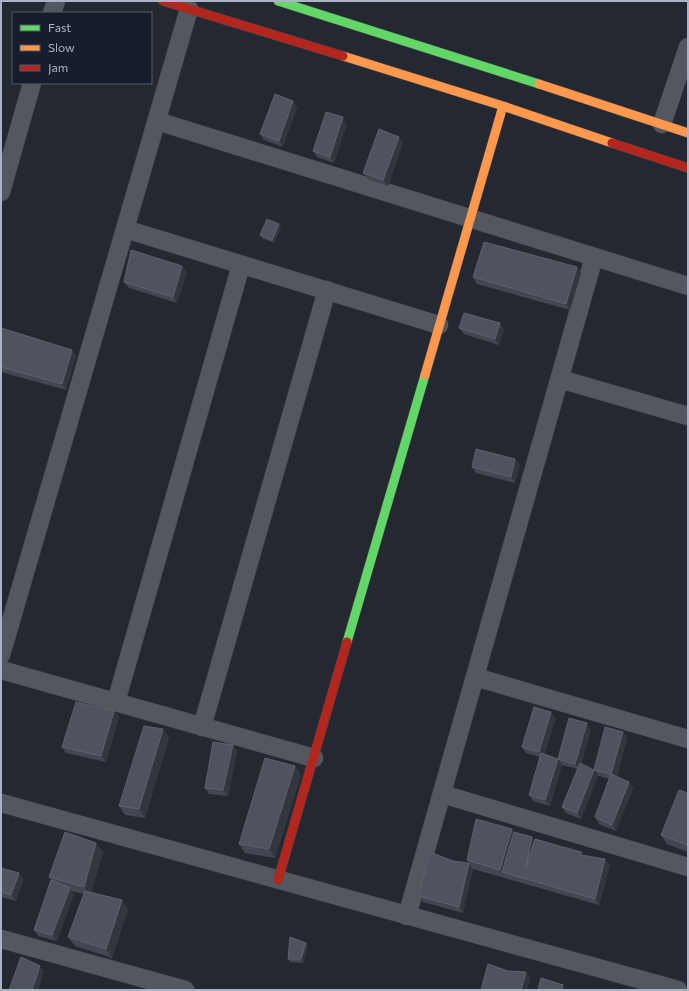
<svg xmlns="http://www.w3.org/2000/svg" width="689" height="991" viewBox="0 0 689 991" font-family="Commissioner,sans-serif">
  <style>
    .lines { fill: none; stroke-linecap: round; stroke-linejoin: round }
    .street-casing { stroke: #40434b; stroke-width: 19 }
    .fast-casing { stroke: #40434b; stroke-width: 10 }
    .slow-casing { stroke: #40434b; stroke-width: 10 }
    .jam-casing { stroke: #40434b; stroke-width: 10 }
    .street { stroke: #525760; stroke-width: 18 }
    .fast { stroke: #63d668; stroke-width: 9 }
    .slow { stroke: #ff974d; stroke-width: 9 }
    .jam { stroke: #b3261e; stroke-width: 9 }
    .wall { fill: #434751 }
    .shaded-wall { fill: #32363f }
    .building { fill: #4e535d; stroke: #5d626e }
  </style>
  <rect width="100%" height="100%" fill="#242831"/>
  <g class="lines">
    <defs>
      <path id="street" d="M52 13 56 1
        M157 121 688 286
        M662 124 688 47
        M1 192 32 83
        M125 229 439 325
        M560 379 688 416
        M1 655 189 9
        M1 670 314 758
        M475 677 688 739
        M116 702 241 265
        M202 727 327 290
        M442 794 688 867
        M1 803 678 990
        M407 916 594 257
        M1 939 185 990"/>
      <path id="fast" d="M278 1 539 84
        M347 642 425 375"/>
      <path id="slow" d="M343 56 503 106 612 143
        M539 84 688 133
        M425 375 503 106"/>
      <path id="jam" d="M163 1 343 56
        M612 143 688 168
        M278 880 347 642"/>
    </defs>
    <use href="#street" class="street-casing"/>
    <use href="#fast" class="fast-casing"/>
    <use href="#slow" class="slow-casing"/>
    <use href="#jam" class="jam-casing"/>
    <use href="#street" class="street"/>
    <use href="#fast" class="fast"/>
    <use href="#slow" class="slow"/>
    <use href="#jam" class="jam"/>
  </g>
  <path class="wall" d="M297 107 283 147 264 140 260 134Z
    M347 124 334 163 317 157 313 151Z
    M403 143 388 186 368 179 363 173Z
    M281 227 274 243 262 238 260 235Z
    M182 266 187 272 177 303 129 288 124 282Z
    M577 267 581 273 570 310 477 284 473 277Z
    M1 328 72 350 76 356 66 390 1 372Z
    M459 328 504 329 499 345 464 334Z
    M520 465 515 483 476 473 472 467Z
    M119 717 106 762 66 753 62 747Z
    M556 718 544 755 562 765 550 806 533 801 529 795 540 757 526 753 522 747Z
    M163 729 169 738 145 818 125 815 119 806Z
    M591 730 581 764 598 776 581 819 566 813 562 807 578 769 562 765 558 759Z
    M627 738 617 777 633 788 616 831 599 824 595 817 610 779 599 776 594 770Z
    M233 745 237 751 228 796 209 794 205 788Z
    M295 766 301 775 275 858 245 853 239 844Z
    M688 793V852L667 844 661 835Z
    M512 829 514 832 534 840 583 855 610 865 599 905 473 869 463 913 423 902 419 896 453 861 469 863 467 860Z
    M103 852 91 893 128 909 112 958 75 946 68 937 84 894 72 891 74 894 57 941 38 936 34 930 51 880 49 877Z
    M1 868 19 873 23 879 16 901 1 897Z
    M308 946 303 963 290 962 288 959Z"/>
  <path class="shaded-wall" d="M293 101 297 107 283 147 279 141Z
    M343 117 347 124 334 163 330 157Z
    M399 137 403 143 388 186 383 180Z
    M279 224 281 227 274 243 272 240Z
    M182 266 187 272 177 303 173 297Z
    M577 267 581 273 570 310 566 304Z
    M500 323 504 329 499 345 495 339Z
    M72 350 76 356 66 390 62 384Z
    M515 459 520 465 515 483 511 477Z
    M114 711 119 717 106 762 101 756Z
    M551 712 556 718 543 758 539 752Z
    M587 723 591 730 580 770 575 764Z
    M163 729 169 738 145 818 139 809Z
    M623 732 627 738 616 780 611 774Z
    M233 745 237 751 228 796 223 790Z
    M558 759 562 765 550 806 545 800Z
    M295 766 301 775 275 858 269 849Z
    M594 770 598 776 581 819 577 813Z
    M629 782 633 788 616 831 612 825Z
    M512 829 519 838 502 872 500 870Z
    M532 837 537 843 526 867Z
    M96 843 103 852 90 896 84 887Z
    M605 859 610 865 599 905 595 899Z
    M469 863 473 869 463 913 459 907Z
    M19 873 23 879 16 901 11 895Z
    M70 888 74 894 57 941 52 935Z
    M122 900 128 909 112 958 106 949Z
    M306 943 308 946 303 963 301 959Z
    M40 966 44 972 38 990H32Z
    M526 972 531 978 527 990H521Z
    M563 985 566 990H561Z"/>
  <path class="building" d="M275 94 293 101 279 141 260 134Z
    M326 112 343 117 330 157 313 151Z
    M379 129 399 137 383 180 363 173Z
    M267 219 279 224 272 240 260 235Z
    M484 242 577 267 566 304 473 277Z
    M131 250 182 266 173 297 124 282Z
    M464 313 500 323 495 339 459 328Z
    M1 328 72 350 62 384 1 367Z
    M476 449 515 459 511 477 472 467Z
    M76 702 114 711 101 756 62 747Z
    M534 707 551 712 539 752 522 747Z
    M569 718 587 723 575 764 558 759Z
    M144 726 163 729 139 809 119 806Z
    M605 727 623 732 611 774 594 770Z
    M213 742 233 745 223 790 205 788Z
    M541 753 558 759 545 800 529 795Z
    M265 758 295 766 269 849 239 844Z
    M580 763 594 770 577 813 562 807Z
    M611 774 629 782 612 825 595 817Z
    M679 790 688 793V845L661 835Z
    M476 819 512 829 500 870 467 860Z
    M65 832 96 843 84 887 49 877Z
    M514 832 532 837 526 867 535 839 581 852V855L605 859 595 899 502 872Z
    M430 852 453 861 469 863 459 907 419 896Z
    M1 868 19 873 11 895 1 892Z
    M51 880 70 888 52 935 34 930Z
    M85 891 122 900 106 949 68 937Z
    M290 937 306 943 301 959H288Z
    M21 957 40 966 32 990H9Z
    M488 964 508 971 526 972 521 990H481Z
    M541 978 563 985 561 990H538Z"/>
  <rect width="689" height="991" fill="none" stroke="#abb3c5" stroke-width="4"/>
  <rect x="12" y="12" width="140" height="72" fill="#171e2b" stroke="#525a69"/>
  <rect x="20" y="25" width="20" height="6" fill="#63d668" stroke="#525a69"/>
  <text x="48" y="32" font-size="12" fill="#abb3c5">Fast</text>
  <rect x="20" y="45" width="20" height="6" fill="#ff974d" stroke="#525a69"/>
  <text x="48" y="52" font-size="12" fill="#abb3c5">Slow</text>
  <rect x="20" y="65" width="20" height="6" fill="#b3261e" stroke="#525a69"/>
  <text x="48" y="72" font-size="12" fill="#abb3c5">Jam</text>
</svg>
